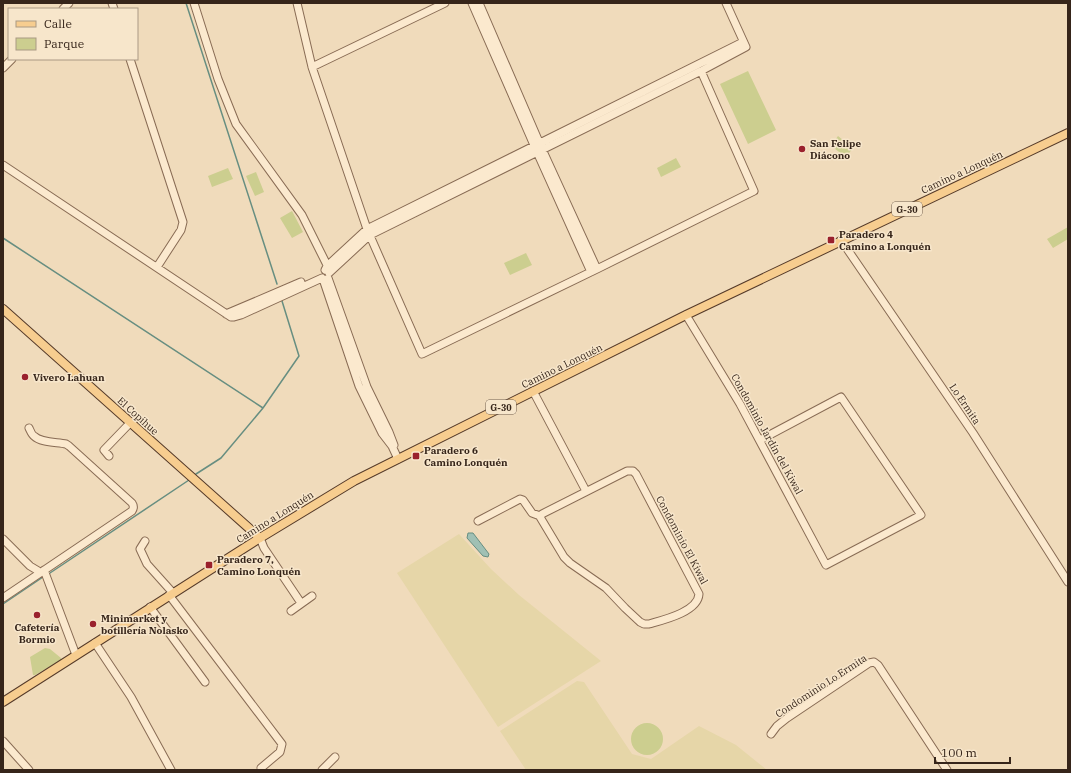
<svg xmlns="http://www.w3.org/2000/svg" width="1071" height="773" viewBox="0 0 1071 773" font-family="'IBM Plex Serif',serif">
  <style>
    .farmland { fill: #e6d6a8 }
    .green { fill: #ccce8f }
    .water { fill: #a0c0b4; stroke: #678e81 }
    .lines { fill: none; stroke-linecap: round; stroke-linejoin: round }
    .stream { stroke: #678e81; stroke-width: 1.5 }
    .minor-casing { stroke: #886b54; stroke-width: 9 }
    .major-casing { stroke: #553a29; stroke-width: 10 }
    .minor { stroke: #fbe9ce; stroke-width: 7 }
    .major { stroke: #f7cd8f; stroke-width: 8 }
    .poi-dot { fill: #9a212d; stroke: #f7e6cb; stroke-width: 1.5 }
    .labels { text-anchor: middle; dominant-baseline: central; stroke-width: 3; stroke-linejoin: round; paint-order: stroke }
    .shield { fill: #f7e6cb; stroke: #705f4f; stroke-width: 1 }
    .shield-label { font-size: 9px; font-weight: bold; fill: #36251a }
    .poi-label { font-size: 10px; font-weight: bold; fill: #36251a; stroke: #f7e6cb; text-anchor: start }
    .street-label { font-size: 10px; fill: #36251a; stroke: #f7e6cb }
  </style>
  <rect width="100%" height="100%" fill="#f0dbbb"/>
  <path class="farmland" d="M459 534 491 569 519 595 601 661 498 727 397 573Z
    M577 681 584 682 632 754 651 759 699 726 736 745 767 770H526L500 731Z"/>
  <path class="green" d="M748 71 776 130 748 144 720 84Z
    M838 136 853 148 846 157 831 146Z
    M676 158 681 167 661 177 657 168Z
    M228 168 233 179 212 187 208 176Z
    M256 172 264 192 255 196 246 176Z
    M292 211 303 232 292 238 280 218Z
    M1068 227V239L1053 248 1047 239Z
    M526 253 532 265 510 275 504 263Z
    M45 648 50 649 61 658V660L35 675H33L30 657Z
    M631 739a16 16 0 1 1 32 0a16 16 0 1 1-32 0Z"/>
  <path class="water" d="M468 533H473L489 554 488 557 483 556 467 538Z"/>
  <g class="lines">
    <path class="stream" d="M186 3 277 284
      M3 238 263 408
      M196 474 221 458 263 408 299 356 282 301
      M50 573 189 480
      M3 604 43 577"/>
    <defs>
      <path id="minor" d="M112 3 114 9
        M194 3 218 79 236 124 302 215 329 269
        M297 3 312 67 367 229 422 354 597 269 754 191 701 71
        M472 3 537 152 591 272
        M479 3 542 149 597 269
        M63 9 69 3
        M130 59 183 222 181 230 157 267
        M312 67 445 3
        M3 68 12 59
        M3 165 231 317H234L241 315 322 278
        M841 240 973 433 1068 582
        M325 270 327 266 367 229 743 42
        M329 273 370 235 701 71 746 47 726 3
        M328 278 367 387 389 432 394 445
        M323 279 359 386 382 433 392 446 398 459
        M226 314 301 282
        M686 315 740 404 826 565 921 515 841 397 760 440
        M533 391 586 491
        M109 456 104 450 131 422
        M627 471H633L636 474 699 594C698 612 663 620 649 624H644L640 622 625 608 606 588 570 563 564 557 540 517 542 514Z
        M478 521 520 499 523 500 532 513 540 516
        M260 538 264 548 301 603
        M3 539 30 566 40 572
        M145 541 140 549 147 564 173 593
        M44 570 76 655
        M169 595 282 744 280 752 261 768
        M3 598 132 511C134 508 134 506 132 503L69 446 66 444C57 442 41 443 34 436 32 435 30 430 29 428
        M150 607 205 682
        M291 611 312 596
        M95 643 131 697 171 770
        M771 734 777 726 787 718 869 663 874 662 878 665 947 770
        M3 741 29 770
        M322 770 335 757"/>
      <path id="major" d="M3 309 260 538
        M3 702 260 538 354 481 686 315 1068 133"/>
    </defs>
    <use href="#minor" class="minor-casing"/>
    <use href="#major" class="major-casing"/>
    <use href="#minor" class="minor"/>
    <use href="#major" class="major"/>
  </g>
  <g class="poi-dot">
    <circle cx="802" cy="149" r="4"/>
    <rect x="827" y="236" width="8" height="8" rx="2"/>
    <circle cx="25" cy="377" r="4"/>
    <rect x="412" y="452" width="8" height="8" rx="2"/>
    <rect x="205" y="561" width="8" height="8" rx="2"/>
    <circle cx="37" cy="615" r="4"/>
    <circle cx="93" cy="624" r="4"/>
  </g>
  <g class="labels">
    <g class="shield">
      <rect x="892" y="202" width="30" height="14" rx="3"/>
      <rect x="486" y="400" width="30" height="14" rx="3"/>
    </g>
    <g class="shield-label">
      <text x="907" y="209">G-30</text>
      <text x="501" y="407">G-30</text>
    </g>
    <g class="poi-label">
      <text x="810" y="143">San Felipe<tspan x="810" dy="12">Diácono</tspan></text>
      <text x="839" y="234">Paradero 4<tspan x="839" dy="12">Camino a Lonquén</tspan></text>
      <text x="33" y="377">Vivero Lahuan</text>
      <text x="424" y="450">Paradero 6<tspan x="424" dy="12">Camino Lonquén</tspan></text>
      <text x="217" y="559">Paradero 7,<tspan x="217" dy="12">Camino Lonquén</tspan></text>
      <text x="101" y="618">Minimarket y<tspan x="101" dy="12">botillería Nolasko</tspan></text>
      <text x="37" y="627" text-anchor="middle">Cafetería<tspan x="37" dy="12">Bormio</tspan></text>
    </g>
    <g class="street-label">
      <text transform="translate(962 172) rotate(-25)">Camino a Lonquén</text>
      <text transform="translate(562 366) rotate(-26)">Camino a Lonquén</text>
      <text transform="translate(965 404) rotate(56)">Lo Ermita</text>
      <text transform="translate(138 416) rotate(42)">El Copihue</text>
      <text transform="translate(767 434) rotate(61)">Condominio Jardín del Kiwal</text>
      <text transform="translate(275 517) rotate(-32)">Camino a Lonquén</text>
      <text transform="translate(682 540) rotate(62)">Condominio El Kiwal</text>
      <text transform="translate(821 686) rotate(-33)">Condominio Lo Ermita</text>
    </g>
  </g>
  <rect width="1071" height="773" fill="none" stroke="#36251a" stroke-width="8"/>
  <rect x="8" y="8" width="130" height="52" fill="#f7e6cb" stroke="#aa9984"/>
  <rect x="16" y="21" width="20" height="6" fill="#f7cd8f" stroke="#aa9984"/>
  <text x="44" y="28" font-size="12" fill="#36251a">Calle</text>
  <rect x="16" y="38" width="20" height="12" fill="#ccce8f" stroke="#aa9984"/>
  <text x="44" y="48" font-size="12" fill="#36251a">Parque</text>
  <path d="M935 757v6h75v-6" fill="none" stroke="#36251a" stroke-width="2"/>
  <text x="941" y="757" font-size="12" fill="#36251a" stroke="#f7e6cb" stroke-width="3" paint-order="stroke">100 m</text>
</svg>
